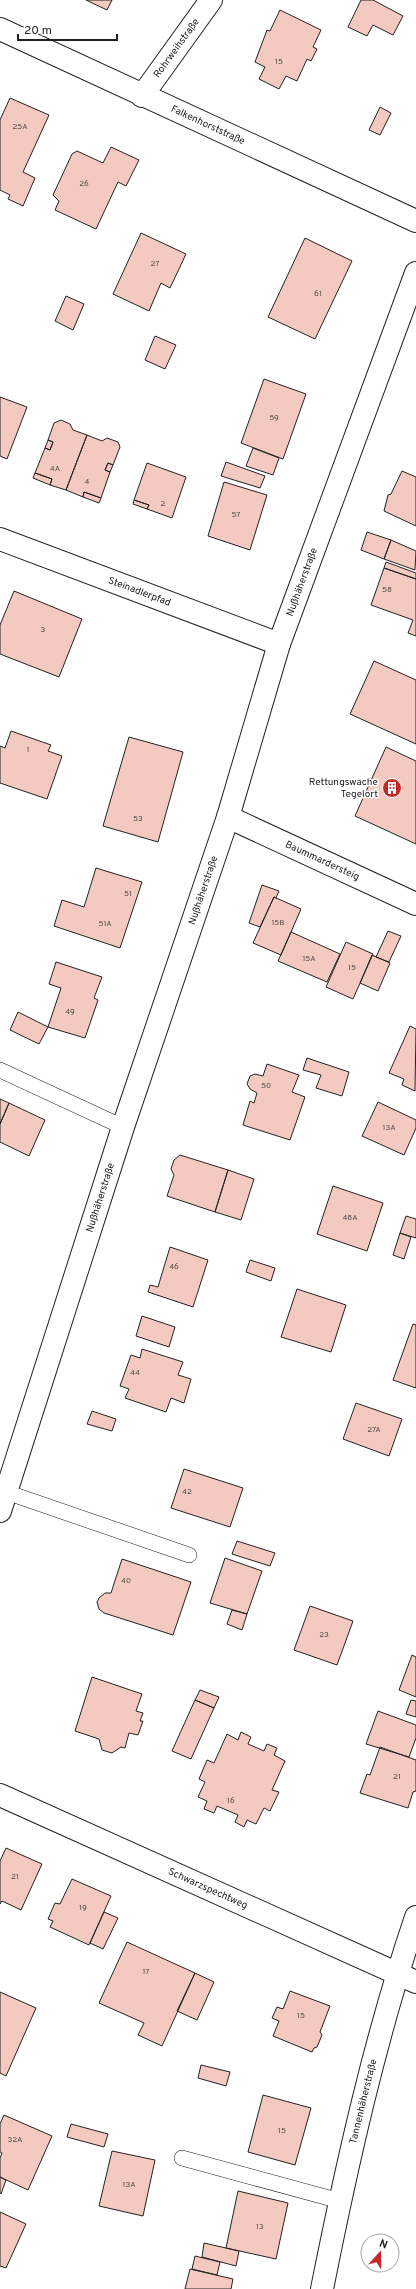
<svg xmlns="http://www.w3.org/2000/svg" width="416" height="2289" viewBox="0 0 416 2289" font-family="Overpass,sans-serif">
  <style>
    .building { fill: #f3c9c0; stroke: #222 }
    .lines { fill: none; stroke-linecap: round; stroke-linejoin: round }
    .service-casing { stroke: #222; stroke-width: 16 }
    .minor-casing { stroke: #222; stroke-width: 24 }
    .service { stroke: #fff; stroke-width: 15 }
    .minor { stroke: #fff; stroke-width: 22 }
    .labels { text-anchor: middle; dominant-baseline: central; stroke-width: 3; stroke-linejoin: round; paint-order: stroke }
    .number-label { font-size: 8px; fill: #564c4a }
    .street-label { font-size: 10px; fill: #222; stroke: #fff }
    .poi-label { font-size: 10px; fill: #222; stroke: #fff; text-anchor: end }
  </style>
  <rect width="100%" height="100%" fill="#fff"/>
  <path class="building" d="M86 0H112L107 10Z
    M361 0H373L403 16 393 35 373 25 367 36 348 27Z
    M280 10 321 30 313 47 317 49 311 61 307 59 297 81 286 76 279 89 259 79 265 67 255 62 267 30 270 31Z
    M10 98 49 115 23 172 35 178 23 206 8 199 10 195 0 190V120Z
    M380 107 391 113 380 135 369 130Z
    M111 147 139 160 126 186 118 182 96 229 55 210 59 201 53 195 72 154 77 151 103 163Z
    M141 233 186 254 170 288 161 283 149 311 113 294Z
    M305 238 352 261 315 339 268 317Z
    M66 296 84 304 73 330 55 321Z
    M155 336 176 345 165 369 145 360Z
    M264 379 306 394 283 459 241 443Z
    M0 397 27 407 7 459 0 456Z
    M61 420 70 424 73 430 87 435 66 490 50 485 52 479 35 473 45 448 50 450 53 442 48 440 54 423Z
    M87 435 102 441 107 438 118 442 120 447 113 465 108 463 105 470 110 472 101 498 84 492 83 497 66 490Z
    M48 440 53 442 50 450 45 448Z
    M253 448 279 458 273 475 246 466Z
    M226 462 265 476 260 488 221 476Z
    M108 463 113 465 110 472 105 470Z
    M147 463 186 477 172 518 147 509 149 505 134 500Z
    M402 471 416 477V526L384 511 388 495 391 494Z
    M35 473 52 479 50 485 33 478Z
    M224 482 267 495 250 550 208 536Z
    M84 492 101 498 99 503 83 497Z
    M134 500 149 505 147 509 133 504Z
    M367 532 391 540 384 559 361 550Z
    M391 540 416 551 415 570 384 559Z
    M386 562 416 573V579L384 568Z
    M384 568 416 579V636L408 633 413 620 371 605Z
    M14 591 82 619 59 677 0 654V625Z
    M374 661 416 680V744L350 714Z
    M11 731 51 745 48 751 62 756 47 799 0 783V746L5 748Z
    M129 737 183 752 158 842 103 826Z
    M386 747 416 761V844L355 816Z
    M96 868 142 882 120 948 54 926 62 900 84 907Z
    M262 885 279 891 276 898 274 897 260 927 249 923Z
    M274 897 301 909 281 955 253 943Z
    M388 931 401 936 389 962 376 957Z
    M291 932 340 954 327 982 278 961Z
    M346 942 373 954 353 999 326 987Z
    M372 955 390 963 378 991 360 983Z
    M56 962 102 977 94 998 98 1000 85 1038 48 1027 61 988 49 984Z
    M18 1012 48 1027 39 1044 10 1030Z
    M410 1026 416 1029 415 1091 402 1085 404 1079 389 1073Z
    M307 1058 349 1072 342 1096 316 1088 321 1075 303 1070Z
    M267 1064 299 1075 292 1092 305 1097 290 1140 243 1125 250 1101 254 1103 257 1093 250 1089 247 1084 250 1076 255 1074 263 1076Z
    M0 1099 9 1103 0 1124Z
    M378 1102 416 1120V1128L404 1155 362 1136Z
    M9 1103 45 1120 29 1156 0 1142V1124Z
    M180 1155 228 1170 215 1212 167 1196 174 1175 171 1169 174 1160Z
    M228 1170 254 1179 241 1220 215 1212Z
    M333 1186 383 1203 367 1251 317 1234Z
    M406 1216 416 1219V1238L400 1233Z
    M400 1233 411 1237 404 1259 393 1255Z
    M170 1247 208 1260 193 1307 148 1292 150 1285 158 1287Z
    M250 1260 275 1268 271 1281 246 1272Z
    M297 1289 346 1305 331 1352 281 1337Z
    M142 1316 175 1327 169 1347 136 1336Z
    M413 1324 416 1325V1388L393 1380Z
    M142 1349 183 1362 178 1375 191 1379 184 1403 171 1398 166 1412 125 1398 129 1389 120 1386 131 1355 140 1358Z
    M356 1403 402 1419 389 1456 343 1439Z
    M92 1411 116 1419 112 1431 87 1424Z
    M184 1469 243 1488 230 1527 171 1508Z
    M237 1541 275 1553 270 1566 232 1554Z
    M225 1558 262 1571 247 1614 210 1603Z
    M122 1559 191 1582 173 1635 104 1613 99 1609 97 1602 99 1598 105 1593H111Z
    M310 1606 353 1621 337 1665 294 1650Z
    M232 1610 247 1614 242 1630 227 1624Z
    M412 1655 416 1657V1697L399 1690Z
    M92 1677 142 1694 136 1711 143 1713 140 1721H143L138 1735 129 1733 125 1748 121 1747 112 1753 102 1750 99 1739 75 1731Z
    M200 1690 219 1697 214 1708 195 1700Z
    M195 1700 214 1708 191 1759 172 1751Z
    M411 1700 416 1701V1717L406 1714Z
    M378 1711 416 1725V1738L409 1757 366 1744Z
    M241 1732 251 1737 248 1744 264 1751 267 1744 277 1748 274 1755 285 1761 272 1790 279 1792 270 1811 264 1808 256 1824 247 1820 244 1827 235 1822 238 1815 217 1806 214 1813 204 1809 207 1801 198 1797 205 1782 199 1779 207 1760 214 1763 227 1734 238 1740Z
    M380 1747 416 1760V1791L413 1792 408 1808 360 1793 367 1774 370 1775Z
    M6 1848 42 1864 21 1910 2 1901 0 1904V1861Z
    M72 1879 111 1896 89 1945 50 1927 53 1921 48 1919 55 1903 60 1904Z
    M104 1912 118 1918 103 1949 90 1943Z
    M127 1942 195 1973 162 2046 138 2035 144 2023 99 2003Z
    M195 1973 214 1982 197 2020 177 2011Z
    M290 1991 330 2006 320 2032 322 2035 317 2047 314 2048 312 2052 273 2036 279 2021 272 2018 277 2007 283 2009Z
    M0 1992 36 2008 6 2076 0 2073Z
    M201 2065 230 2072 226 2086 198 2078Z
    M263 2095 311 2108 295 2165 248 2152Z
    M4 2115 52 2136 28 2190 0 2177V2158L2 2153 0 2152V2124Z
    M71 2124 108 2134 104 2147 67 2137Z
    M112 2151 155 2160 143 2216 99 2206Z
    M0 2177 6 2180 1 2194 0 2193Z
    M238 2191 288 2203 276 2259 226 2248Z
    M0 2212 26 2224 6 2268 0 2266Z
    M204 2243 239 2251 236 2266 202 2257Z
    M195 2256 220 2262 217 2275 192 2269Z
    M190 2269 233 2279 231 2289H185Z"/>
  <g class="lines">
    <defs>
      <path id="service" d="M0 1070 123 1127
        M6 1492 189 1555
        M182 2158 340 2201"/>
      <g id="minor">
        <path id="s1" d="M0 29 416 221"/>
        <path id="s2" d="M142 96 211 0"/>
        <path id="s3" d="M0 539 279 644"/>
        <path id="s4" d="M228 817 416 904"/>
        <path id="s5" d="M0 1511 123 1127 228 817 279 644 416 273"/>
        <path id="s6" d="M0 1795 416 1982"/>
        <path id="s7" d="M322 2289C347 2164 375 2038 416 1917"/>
      </g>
    </defs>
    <use href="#service" class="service-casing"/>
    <use href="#minor" class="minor-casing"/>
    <use href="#service" class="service"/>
    <use href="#minor" class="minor"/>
  </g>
  <defs>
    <symbol id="building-disc" viewBox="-11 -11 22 22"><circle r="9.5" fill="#c62828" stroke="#fff"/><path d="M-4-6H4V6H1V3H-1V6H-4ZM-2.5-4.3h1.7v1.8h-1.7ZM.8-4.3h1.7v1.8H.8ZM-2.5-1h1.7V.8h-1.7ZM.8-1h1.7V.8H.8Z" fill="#fff"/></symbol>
  </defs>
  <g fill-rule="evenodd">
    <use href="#building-disc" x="381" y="777" width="22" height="22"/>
  </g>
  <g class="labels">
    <g class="number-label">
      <text x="279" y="62">15</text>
      <text x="20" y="127">25A</text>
      <text x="84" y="184">26</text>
      <text x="155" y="264">27</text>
      <text x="318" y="294">61</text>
      <text x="274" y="418">59</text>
      <text x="55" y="469">4A</text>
      <text x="87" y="482">4</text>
      <text x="163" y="504">2</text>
      <text x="236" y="515">57</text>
      <text x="387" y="590">58</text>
      <text x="43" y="630">3</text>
      <text x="28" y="750">1</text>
      <text x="138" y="819">53</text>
      <text x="128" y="894">51</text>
      <text x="278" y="923">15B</text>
      <text x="105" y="924">51A</text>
      <text x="309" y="959">15A</text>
      <text x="352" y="968">15</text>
      <text x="70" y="1012">49</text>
      <text x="266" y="1086">50</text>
      <text x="389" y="1128">13A</text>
      <text x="350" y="1218">48A</text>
      <text x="174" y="1267">46</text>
      <text x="135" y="1373">44</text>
      <text x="374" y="1430">27A</text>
      <text x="187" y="1492">42</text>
      <text x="126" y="1581">40</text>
      <text x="324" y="1635">23</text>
      <text x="397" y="1777">21</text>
      <text x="231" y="1801">16</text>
      <text x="15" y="1877">21</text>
      <text x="83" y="1908">19</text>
      <text x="146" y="1972">17</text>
      <text x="301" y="2016">15</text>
      <text x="282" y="2131">15</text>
      <text x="15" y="2140">32A</text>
      <text x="129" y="2185">13A</text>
      <text x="260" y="2227">13</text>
    </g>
    <g class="street-label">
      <text stroke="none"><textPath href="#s2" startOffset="59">Rohrweihstraße</textPath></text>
      <text stroke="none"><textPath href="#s1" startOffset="229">Falkenhorststraße</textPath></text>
      <text stroke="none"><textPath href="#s5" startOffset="977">Nußhäherstraße</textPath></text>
      <text stroke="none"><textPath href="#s3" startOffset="149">Steinadlerpfad</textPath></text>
      <text stroke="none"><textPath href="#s4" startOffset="104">Baummardersteig</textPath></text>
      <text stroke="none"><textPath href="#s5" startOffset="653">Nußhäherstraße</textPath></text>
      <text stroke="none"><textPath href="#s5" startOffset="329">Nußhäherstraße</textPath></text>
      <text stroke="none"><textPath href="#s6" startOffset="228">Schwarzspechtweg</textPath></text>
      <text stroke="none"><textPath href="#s7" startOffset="192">Tannenhäherstraße</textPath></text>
    </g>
    <g class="poi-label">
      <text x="378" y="782">Rettungswache<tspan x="378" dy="12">Tegelort</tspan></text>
    </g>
  </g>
  <g transform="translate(380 2253) rotate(21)"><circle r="19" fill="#ffffff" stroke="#a7a7a7"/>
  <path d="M0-3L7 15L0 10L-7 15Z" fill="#c62828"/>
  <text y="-6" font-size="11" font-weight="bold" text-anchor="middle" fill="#222222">N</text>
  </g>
  <path d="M18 34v6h99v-6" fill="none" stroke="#222222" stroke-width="2"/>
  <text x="24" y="34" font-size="12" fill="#222222" stroke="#ffffff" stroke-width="3" paint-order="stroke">20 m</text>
</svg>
